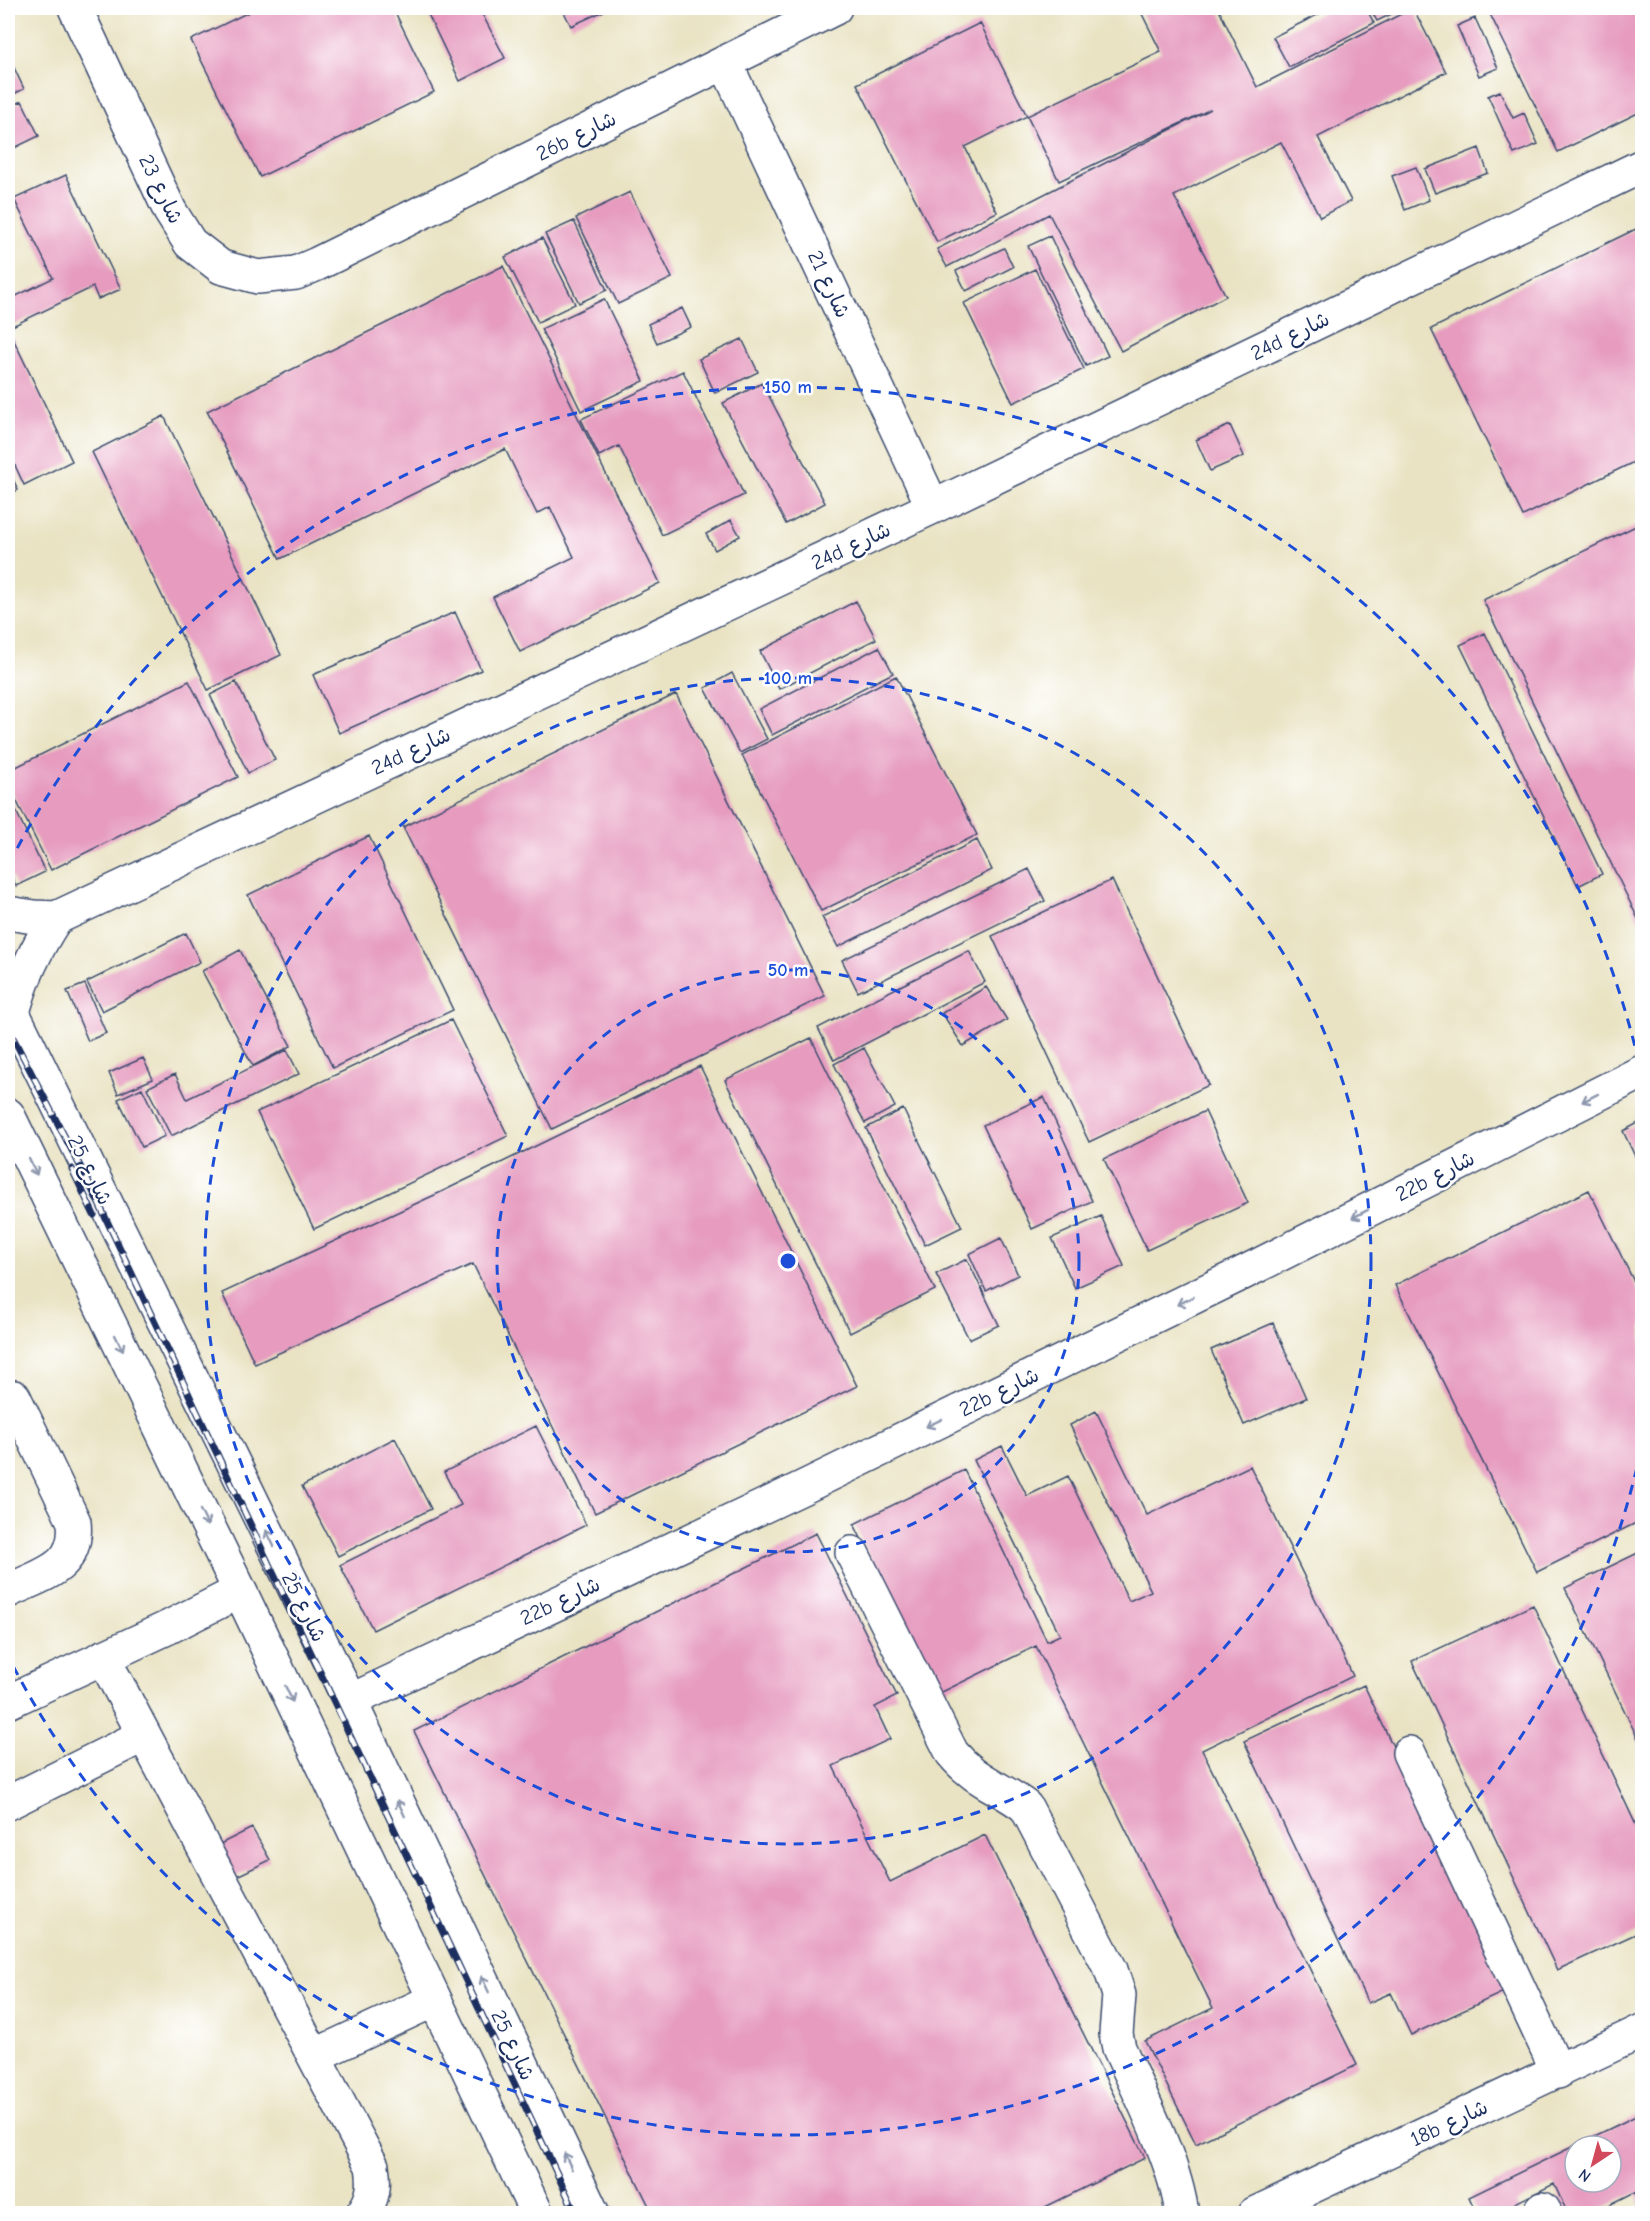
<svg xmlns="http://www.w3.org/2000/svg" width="1650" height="2221" viewBox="0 0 1650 2221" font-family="'Comic Neue','Playpen Sans Arabic',sans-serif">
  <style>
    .building { fill: #e69bbf; fill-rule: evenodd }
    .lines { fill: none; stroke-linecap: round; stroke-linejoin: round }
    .minor-casing { stroke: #3a4a6d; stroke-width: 36 }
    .minor { stroke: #fff; stroke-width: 33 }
    .rail-casing { stroke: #1b2f5e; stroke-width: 7 }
    .rail { stroke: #fff; stroke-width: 4.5; stroke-dasharray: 14; stroke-linecap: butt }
    .oneway { stroke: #8d97ae }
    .ring { fill: none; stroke: #1d4ed8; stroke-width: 3; stroke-dasharray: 10 8 }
    .labels { text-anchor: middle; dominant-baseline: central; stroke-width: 5; stroke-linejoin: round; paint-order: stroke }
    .street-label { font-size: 21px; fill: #1b2f5e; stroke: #fff }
    .centre { fill: #1d4ed8; stroke: #fff; stroke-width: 3 }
    .ring-label { font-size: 18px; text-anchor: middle; font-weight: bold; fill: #1d4ed8; stroke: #fff; stroke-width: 5; stroke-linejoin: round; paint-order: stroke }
  </style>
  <rect width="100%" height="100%" fill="#fff"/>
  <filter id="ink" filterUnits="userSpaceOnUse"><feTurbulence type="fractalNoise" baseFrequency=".0167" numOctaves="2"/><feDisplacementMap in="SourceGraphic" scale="12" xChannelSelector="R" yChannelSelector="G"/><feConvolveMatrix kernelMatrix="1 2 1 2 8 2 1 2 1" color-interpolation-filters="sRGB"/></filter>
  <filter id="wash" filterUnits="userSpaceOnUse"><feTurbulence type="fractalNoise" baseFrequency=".008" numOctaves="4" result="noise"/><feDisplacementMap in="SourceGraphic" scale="24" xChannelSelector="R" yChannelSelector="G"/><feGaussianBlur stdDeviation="1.35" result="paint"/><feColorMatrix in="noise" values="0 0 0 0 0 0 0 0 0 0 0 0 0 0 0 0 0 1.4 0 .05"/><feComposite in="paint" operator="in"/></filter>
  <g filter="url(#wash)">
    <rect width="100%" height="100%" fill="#e9e3c3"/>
    <g id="blocks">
      <path class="building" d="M257 8H393L434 92 260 177 191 40Z
        M425 8H479L505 58 460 81Z
        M562 8H610L571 26Z
        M1139 8H1218L1257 87 1413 8 1446 72 1318 137 1351 201 1320 217 1281 142 1174 196 1226 296 1121 351 1049 214 947 267 937 249 1211 109 1059 181 1027 116 1161 52Z
        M1331 8H1366L1374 23 1289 67 1273 37Z
        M1370 8H1404L1377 21Z
        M1487 8H1642V111L1558 152Z
        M1475 18 1498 68 1479 76 1457 26Z
        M980 23 1027 116 965 147 997 212 937 242 857 84Z
        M8 55 24 89 8 97Z
        M1500 91 1513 118 1524 113 1538 144 1514 154 1488 96Z
        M22 101 39 136 8 151V108Z
        M1479 148 1488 173 1435 193 1425 169Z
        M1416 167 1429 200 1405 210 1392 176Z
        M66 175 121 289 98 299 93 287 8 328 72 461 24 485 8 450V300L53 278 14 199Z
        M630 192 672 278 618 304 576 218Z
        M574 221 607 290 579 303 545 234Z
        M1642 226V458L1523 516 1431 329Z
        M1050 236 1108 356 1086 366 1028 246Z
        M542 238 575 304 538 322 505 257Z
        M1004 248 1013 267 966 291 956 271Z
        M503 266 660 583 520 652 493 597 574 557 550 507 537 514 505 449 280 559 207 411Z
        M1035 269 1084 369 1013 403 964 303Z
        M604 299 644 381 581 411 541 329Z
        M682 308 691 327 657 343 648 324Z
        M742 339 758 372 715 393 699 359Z
        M683 371 744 495 662 535 619 446 599 456 581 419Z
        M762 383 825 503 786 524 723 403Z
        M164 416 281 655 208 690 92 452Z
        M1230 425 1244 456 1210 471 1196 440Z
        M8 468 18 490 8 495Z
        M731 520 740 536 715 550 706 534Z
        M1642 523V927L1483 600Z
        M856 601 876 639 779 689 760 651Z
        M455 612 481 670 339 733 313 675Z
        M1485 633 1602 874 1578 886 1460 645Z
        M879 647 893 673 772 735 759 709Z
        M732 673 767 739 740 753 705 688Z
        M896 676 977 835 821 911 742 755Z
        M189 681 238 777 51 870 8 784V771Z
        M236 682 275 760 248 773 210 695Z
        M676 694 825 996 552 1129 403 827Z
        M8 794 45 872 16 886 8 869Z
        M369 836 453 1010 333 1068 248 895Z
        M977 840 992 870 838 947 822 917Z
        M1029 869 1045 901 858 992 842 960Z
        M1112 880 1209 1085 1089 1142 992 936Z
        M186 933 200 962 102 1011 87 982Z
        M240 950 291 1046 253 1066 202 971Z
        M969 951 985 982 834 1060 818 1028Z
        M85 984 106 1033 88 1041 67 991Z
        M986 987 1007 1020 963 1046 942 1013Z
        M451 1020 508 1136 314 1229 257 1112Z
        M811 1038 935 1290 850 1333 725 1080Z
        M864 1048 895 1107 865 1123 834 1064Z
        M287 1050 299 1074 171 1136 147 1088 175 1074 187 1099Z
        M143 1058 153 1079 118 1094 109 1073Z
        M700 1066 857 1386 595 1513 473 1264 255 1364 222 1293 439 1193Z
        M142 1088 165 1136 142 1147 118 1099Z
        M1044 1097 1092 1201 1032 1229 983 1125Z
        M903 1109 962 1227 925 1245 866 1128Z
        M1205 1111 1248 1203 1147 1250 1104 1159Z
        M1642 1121V1171L1623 1131Z
        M1589 1190 1642 1298V1520L1537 1572 1395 1285Z
        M1101 1216 1124 1266 1075 1288 1052 1238Z
        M1001 1238 1018 1275 986 1291 969 1254Z
        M967 1259 999 1325 969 1339 936 1274Z
        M1273 1323 1306 1398 1244 1425 1211 1350Z
        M1096 1411 1147 1515 1250 1466 1353 1676 1202 1750 1357 2065 1196 2144 1145 2041 1213 2008 1036 1646 938 1694 854 1524 964 1470 1047 1641 1060 1635 974 1460 1002 1446 1027 1496 1068 1476 1129 1601 1151 1591 1070 1425Z
        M536 1426 586 1525 373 1630 340 1565 461 1505 444 1472Z
        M395 1438 431 1509 338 1556 302 1486Z
        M816 1533 897 1696 875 1707 890 1739 833 1766 890 1882 985 1835 1145 2158 1031 2214H653L414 1731Z
        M1642 1551V1747L1565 1588Z
        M1533 1605 1642 1838V1931L1557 1970 1412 1661Z
        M1364 1685 1508 1990 1411 2035 1391 1993 1368 2003 1244 1741Z
        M252 1828 270 1860 235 1877 218 1845Z
        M1642 2113V2208L1635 2192 1591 2214H1568L1554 2184 1515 2203 1520 2214H1477L1469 2197ZM1575 2146H1611V2182H1575Z"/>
    </g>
  </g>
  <g filter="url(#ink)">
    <use href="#blocks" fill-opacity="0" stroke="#3a4a6d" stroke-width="1.5"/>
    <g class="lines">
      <defs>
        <path id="minor" d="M75 8 170 211 190 243 221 267 258 277 296 273 317 264 835 8
          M725 62 933 507
          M8 913 34 917 56 918 933 507 1642 166
          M8 1003 350 1701 593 2214
          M13 1013C22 977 36 948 56 918
          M8 1115 240 1591 537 2214
          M852 1553 952 1753C976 1782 999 1786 1026 1807L1111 1970 1119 1995 1116 2034 1119 2048C1141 2097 1175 2161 1182 2214
          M8 1591C43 1574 79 1568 74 1522L14 1397
          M103 1657 372 2166C375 2184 374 2199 362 2214
          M350 1701 802 1488 1243 1273 1642 1072
          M8 1702 169 1627 240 1591
          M1409 1753 1558 2072
          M8 1803 144 1735
          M314 2056 434 2000
          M1542 2209 1545 2214
          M1254 2214 1642 2031"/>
      </defs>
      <use href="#minor" class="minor-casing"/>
      <use href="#minor" class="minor"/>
      <defs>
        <path id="rail" d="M8 1028 91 1187 576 2214
          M72 1169 94 1215"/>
      </defs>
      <use href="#rail" class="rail-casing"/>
      <use href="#rail" class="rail"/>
    </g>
    <defs><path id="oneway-shaft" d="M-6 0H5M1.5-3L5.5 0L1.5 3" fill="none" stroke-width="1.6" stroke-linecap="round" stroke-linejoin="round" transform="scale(1.5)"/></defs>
    <g class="oneway">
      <use href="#oneway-shaft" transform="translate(1590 1098) rotate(153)"/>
      <use href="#oneway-shaft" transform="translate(33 1167) rotate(64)"/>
      <use href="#oneway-shaft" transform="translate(1360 1214) rotate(153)"/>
      <use href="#oneway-shaft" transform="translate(1185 1301) rotate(154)"/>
      <use href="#oneway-shaft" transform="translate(119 1343) rotate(64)"/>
      <use href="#oneway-shaft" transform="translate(934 1423) rotate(154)"/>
      <use href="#oneway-shaft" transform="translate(204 1518) rotate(64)"/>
      <use href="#oneway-shaft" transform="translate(270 1538) rotate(-116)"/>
      <use href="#oneway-shaft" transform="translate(289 1694) rotate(65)"/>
      <use href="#oneway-shaft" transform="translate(401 1808) rotate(-115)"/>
      <use href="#oneway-shaft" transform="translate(485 1984) rotate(-115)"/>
      <use href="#oneway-shaft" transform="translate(568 2161) rotate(-115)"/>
    </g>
  </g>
  <g class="ring">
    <circle cx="788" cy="1261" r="291"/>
    <circle cx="788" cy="1261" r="583"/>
    <path d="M1641 1450A874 874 0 0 1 9 1658M9 864A874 874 0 0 1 1641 1072"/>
  </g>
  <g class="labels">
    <g class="street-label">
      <text transform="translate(576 136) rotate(-26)">26b شارع</text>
      <text transform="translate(161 189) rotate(64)">شارع 23</text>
      <text transform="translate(829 284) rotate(65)">شارع 21</text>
      <text transform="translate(1290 336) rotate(-26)">24d شارع</text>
      <text transform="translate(851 546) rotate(-25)">24d شارع</text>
      <text transform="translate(411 751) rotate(-25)">24d شارع</text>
      <text transform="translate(90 1170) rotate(64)">شارع 25</text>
      <text transform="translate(1435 1176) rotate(-27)">22b شارع</text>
      <text transform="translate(999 1392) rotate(-26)">22b شارع</text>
      <text transform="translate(560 1601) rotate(-25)">22b شارع</text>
      <text transform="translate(304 1607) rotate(64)">شارع 25</text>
      <text transform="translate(513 2045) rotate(65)">شارع 25</text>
      <text transform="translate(1449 2123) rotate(-25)">18b شارع</text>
    </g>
  </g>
  <circle cx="788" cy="1261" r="9" class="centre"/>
  <g class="ring-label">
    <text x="788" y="393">150 m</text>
    <text x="788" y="684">100 m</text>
    <text x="788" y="976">50 m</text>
  </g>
  <rect width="1650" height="2221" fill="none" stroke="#fff" stroke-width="30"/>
  <g transform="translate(1593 2164) rotate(216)"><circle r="28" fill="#ffffff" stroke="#a4acbf" stroke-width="1.5"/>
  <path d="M0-4.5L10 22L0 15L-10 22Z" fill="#d1495b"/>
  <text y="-9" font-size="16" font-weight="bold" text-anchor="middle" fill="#1b2f5e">N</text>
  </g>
</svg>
